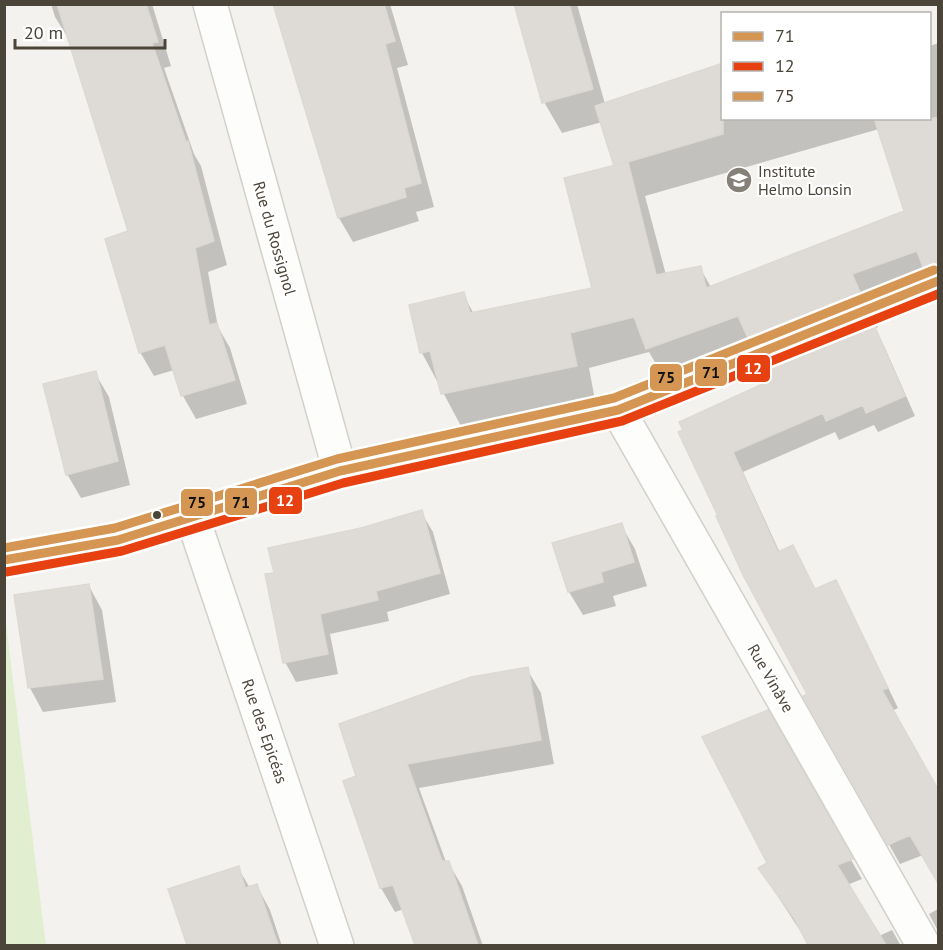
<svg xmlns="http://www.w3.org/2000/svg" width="943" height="950" viewBox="0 0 943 950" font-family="'PT Sans',sans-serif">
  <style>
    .green { fill: #e1eecf }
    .shadow { fill: #0003; fill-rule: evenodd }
    .building { fill: #dedbd6; stroke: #dcd9d4; stroke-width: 1.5 }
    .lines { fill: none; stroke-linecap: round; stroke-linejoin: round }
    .minor-casing { stroke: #d2d0cb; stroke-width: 36 }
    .minor { stroke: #fdfdfc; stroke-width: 33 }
    .bus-1-casing { stroke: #fff; stroke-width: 14 }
    .bus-2-casing { stroke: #fff; stroke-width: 14 }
    .bus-3-casing { stroke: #fff; stroke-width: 14 }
    .bus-1 { stroke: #d59653; stroke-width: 9 }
    .bus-2 { stroke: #e74011; stroke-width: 9 }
    .bus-3 { stroke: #d59653; stroke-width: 9 }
    .bus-dot { fill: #4b4439; stroke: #fff; stroke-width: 2 }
    .labels { text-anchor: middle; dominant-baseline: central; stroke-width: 4.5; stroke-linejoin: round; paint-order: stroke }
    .poi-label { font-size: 16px; fill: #4b4439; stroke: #fff; text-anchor: start }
    .street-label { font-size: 16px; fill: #4b4439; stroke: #fff }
    .line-badge { stroke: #fff; stroke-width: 2 }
    .badge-label { font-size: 16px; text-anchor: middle; font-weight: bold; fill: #fff }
    .pale-badge-label { font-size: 16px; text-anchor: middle; font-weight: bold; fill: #111 }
  </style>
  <rect width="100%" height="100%" fill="#f4f2ee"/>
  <path class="green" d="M4 616H5L46 945H5Z"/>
  <path class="shadow" d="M51 4H152L171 66 164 68 194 154 201 166 227 265 208 272 218 327 230 348 247 404 196 419 183 396 174 370 154 376 140 352 129 232 70 41 55 17Z
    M274 4H390L408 65 397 68 434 207 416 212 419 221 353 242 339 218Z
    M516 4H577L605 104 722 118H930V46L938 43V284L870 309 878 327 874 329 885 348 915 416 878 432 874 425 839 440 835 432 743 472 780 553 816 591 846 601 898 708 892 711 923 855 900 864 805 696 809 695 720 516 685 431 769 383V371L757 350 667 383 649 352 589 368 595 400 462 428 422 353 411 306 463 294 474 314 594 290 617 167 602 122 562 133 544 102ZM879 129 906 212 711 287 700 268 666 275 645 196Z
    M95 373 109 397 130 485 81 498 67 474Z
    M421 512 433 532 450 594 387 612 389 621 330 634 338 674 296 682 285 662 275 574 361 529Z
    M621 525 635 549 647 586 613 596 616 606 583 615 569 592 554 544Z
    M89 586 102 610 116 702 43 712 30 688 16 596Z
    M527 669 541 693 554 764 419 788 446 862H448L462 886 483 946H417L404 909 395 912 381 888 345 782 357 776Z
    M767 712 862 879 847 885 879 936 892 930 901 946H810L760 869 769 864Z
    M238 868 250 888 257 886 270 910 282 946H188L170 890Z
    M938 909V931L929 914Z"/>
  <path class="building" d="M57 4H146L158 42 152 43 186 142 188 141 214 241 195 248 209 325 217 323 235 380 181 396 165 345 139 353 105 239 128 231Z
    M273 4H384L395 41 385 44 421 183 404 188 406 197 338 218Z
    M514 4H569L593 89 542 103Z
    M723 63V134L614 166 595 106Z
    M874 118H939V263L923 267 917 251 852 274 860 292 748 338 738 316 646 349 634 317 570 333 577 366 441 394 430 351 420 353 409 305 464 292 470 313 592 288 564 178 628 162 656 275 701 266 706 288 904 211Z
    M875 327 905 396 866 413 863 405 826 421 823 413 733 452 778 552 793 545 815 589 836 580 888 688 882 690 939 791V885L910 835 888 845 803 696 807 694 743 575 716 516H718L678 432 683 430 679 422 767 382 762 372Z
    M96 371 118 461 66 475 43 384Z
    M422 510 440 573 376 591 378 600 320 614 328 654 283 663 265 574 274 573 268 548 361 528Z
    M622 523 634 562 601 572 603 582 568 592 552 543Z
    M89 584 103 679 28 688 14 595Z
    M528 667 541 740 407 764 442 861H449L478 945H415L393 885 380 888 343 781 356 776 339 724 471 677Z
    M768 710 853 859 837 865 886 945H808L794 918 758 868 767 863 702 737Z
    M239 866 245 888 257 884 278 945H187L168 889Z"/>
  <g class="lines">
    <defs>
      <path id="minor" d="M210 4 340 471
        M618 410 924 946
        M192 516 337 946
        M4 560 118 540 340 471 618 410 938 281"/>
    </defs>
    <use href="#minor" class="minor-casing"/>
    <use href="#minor" class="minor"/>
    <defs>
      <path id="bus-1" d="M4 560 118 540 340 471 618 410 938 281"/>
      <path id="bus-2" d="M6 572 122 551 343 483 622 421 938 294"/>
      <path id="bus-3" d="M4 548 115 528 337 459 614 398 934 270"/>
    </defs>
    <use href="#bus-1" class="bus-1-casing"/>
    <use href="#bus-2" class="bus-2-casing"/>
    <use href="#bus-3" class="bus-3-casing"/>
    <use href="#bus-1" class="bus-1"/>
    <use href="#bus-2" class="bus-2"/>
    <use href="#bus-3" class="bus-3"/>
  </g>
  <defs>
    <symbol id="school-disc" viewBox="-11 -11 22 22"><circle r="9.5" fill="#868178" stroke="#fff"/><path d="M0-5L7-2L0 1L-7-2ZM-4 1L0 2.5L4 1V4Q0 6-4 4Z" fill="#fff"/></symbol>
  </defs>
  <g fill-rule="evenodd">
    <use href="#school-disc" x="724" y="165" width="30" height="30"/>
  </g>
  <circle class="bus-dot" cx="157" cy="515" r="5"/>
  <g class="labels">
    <g class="poi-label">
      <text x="758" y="171">Institute<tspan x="758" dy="18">Helmo Lonsin</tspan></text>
    </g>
    <g class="street-label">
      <text transform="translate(275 238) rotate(74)">Rue du Rossignol</text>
      <text transform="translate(771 678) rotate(60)">Rue Vinâve</text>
      <text transform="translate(265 731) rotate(71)">Rue des Epicéas</text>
    </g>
  </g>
  <g class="line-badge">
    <rect x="736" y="354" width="35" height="29" rx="6" fill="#e74011"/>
    <rect x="694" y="358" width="34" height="29" rx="6" fill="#d59653"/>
    <rect x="649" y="363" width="34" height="29" rx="6" fill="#d59653"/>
    <rect x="268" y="486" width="35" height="29" rx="6" fill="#e74011"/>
    <rect x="224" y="487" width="34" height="29" rx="6" fill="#d59653"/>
    <rect x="180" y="488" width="34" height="29" rx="6" fill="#d59653"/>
  </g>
  <g class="badge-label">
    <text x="753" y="374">12</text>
    <text x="285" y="506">12</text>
  </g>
  <g class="pale-badge-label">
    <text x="711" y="378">71</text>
    <text x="666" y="383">75</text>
    <text x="241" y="508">71</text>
    <text x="197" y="508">75</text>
  </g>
  <rect width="943" height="950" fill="none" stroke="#4b4439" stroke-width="12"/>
  <rect x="721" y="12" width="210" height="108" fill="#ffffff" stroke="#b7b4b0" stroke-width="1.5"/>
  <rect x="733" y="32" width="30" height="9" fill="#d59653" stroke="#b7b4b0" stroke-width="1.5"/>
  <text x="775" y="42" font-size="18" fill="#4b4439">71</text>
  <rect x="733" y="62" width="30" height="9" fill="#e74011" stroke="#b7b4b0" stroke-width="1.5"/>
  <text x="775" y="72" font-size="18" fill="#4b4439">12</text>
  <rect x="733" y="92" width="30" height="9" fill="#d59653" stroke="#b7b4b0" stroke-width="1.5"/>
  <text x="775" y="102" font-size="18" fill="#4b4439">75</text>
  <path d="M15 39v9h150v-9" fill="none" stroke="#4b4439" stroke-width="3"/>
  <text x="24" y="39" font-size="18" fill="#4b4439" stroke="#ffffff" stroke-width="4.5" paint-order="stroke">20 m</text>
</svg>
